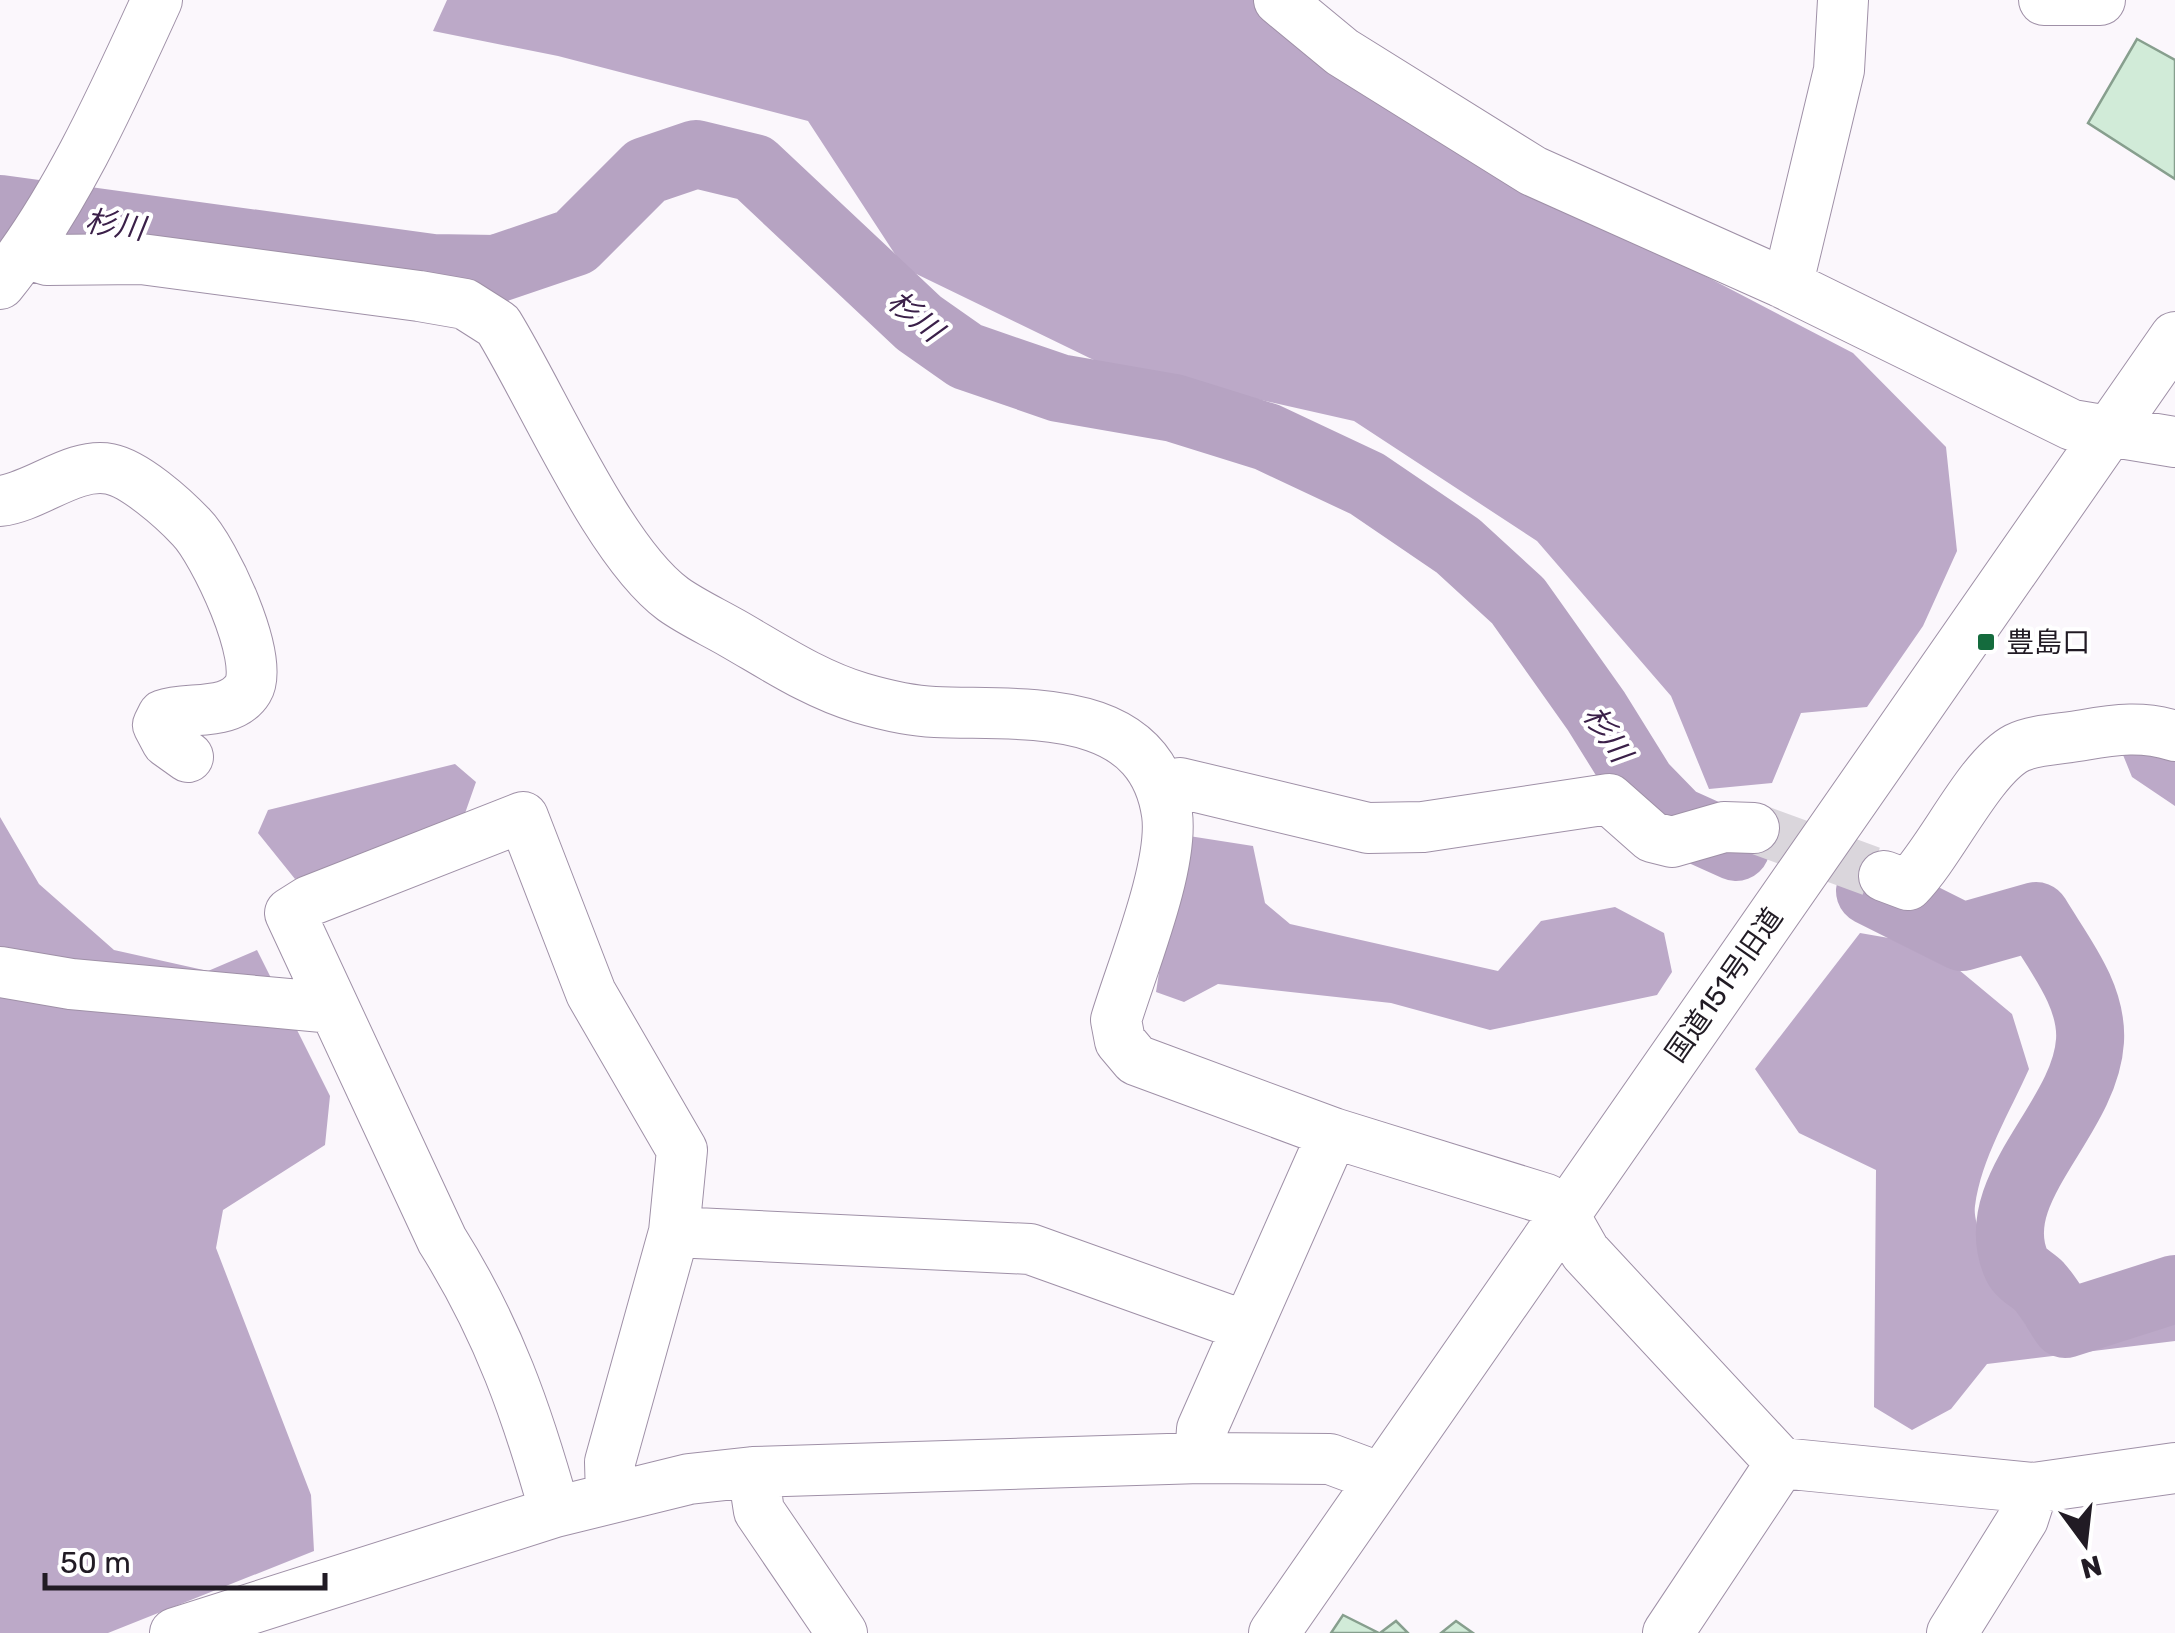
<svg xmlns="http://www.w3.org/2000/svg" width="2175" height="1633" viewBox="0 0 2175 1633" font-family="Rubik,'Noto Sans JP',sans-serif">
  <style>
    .forest { fill: #bca9c8 }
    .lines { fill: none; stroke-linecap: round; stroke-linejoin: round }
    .river { stroke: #b6a3c2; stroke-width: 68 }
    .building { fill: #d1ebd8; stroke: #879f8e; stroke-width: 2.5 }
    .minor-tunnel { stroke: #dad6dc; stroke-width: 50; stroke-dasharray: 50 25; stroke-linecap: butt }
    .minor-casing { stroke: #9f90a7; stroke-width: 52 }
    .minor { stroke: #fff; stroke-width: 50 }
    .poi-dot { fill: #146b3d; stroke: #fff; stroke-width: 4 }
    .labels { text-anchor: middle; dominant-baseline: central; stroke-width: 8; stroke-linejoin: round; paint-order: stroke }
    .poi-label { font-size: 28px; fill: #211b24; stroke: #fff; text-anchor: start }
    .street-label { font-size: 28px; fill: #211b24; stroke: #fff }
    .water-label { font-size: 30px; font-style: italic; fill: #3b2049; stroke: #fff }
  </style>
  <rect width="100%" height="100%" fill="#fbf7fc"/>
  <path class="forest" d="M447 0H1314L1525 182 1853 353 1946 447 1957 551 1923 626 1867 707 1801 713 1772 783 1709 789 1671 696 1537 541 1354 421 1102 364 904 268 808 121 558 56 433 31Z
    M2121 750 2175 751V806L2132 777Z
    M455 764 476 782 463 819 295 879 258 833 268 810Z
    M0 817 39 884 114 950 208 971 257 950 330 1096 325 1145 223 1210 216 1248 311 1495 314 1551 108 1633H0Z
    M1189 836 1253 846 1265 903 1290 924 1498 971 1541 921 1615 907 1664 933 1672 972 1657 995 1490 1030 1391 1003 1218 984 1184 1002 1156 992 1173 883Z
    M1860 933 1929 945 2012 1014 2029 1069C2010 1112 1981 1159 1975 1206 1971 1233 2012 1301 2026 1325L2081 1335 2175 1303V1341L1987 1364 1951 1409 1912 1430 1874 1407 1876 1170 1799 1133 1755 1069Z"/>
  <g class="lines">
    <path class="river" d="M0 209 432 268 496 269 575 242 646 171 696 154 754 168 919 323 966 356 1059 388 1174 408 1267 437 1367 484 1458 546 1518 601 1596 711 1642 785 1676 820 1736 847
      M1870 891 1962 937 2036 916C2058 953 2093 995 2090 1041 2085 1121 1982 1190 2017 1266 2021 1274 2033 1280 2039 1286 2049 1297 2057 1312 2065 1324L2175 1289"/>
  </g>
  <path class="building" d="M2137 39 2175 60V179L2088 123Z
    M1343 1615 1379 1633H1331Z
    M1396 1621 1408 1633H1380Z
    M1456 1621 1473 1633H1441Z"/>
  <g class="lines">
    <path class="minor-tunnel" d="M1754 828 1884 876"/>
    <defs>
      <path id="minor" d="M1279 0 1342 52 1533 171 1781 282 2072 425 2175 442
        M2044 0H2100
        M25 253 47 260 141 259 419 296 465 304 498 325C543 398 608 551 673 599 691 612 713 622 732 633 774 657 814 684 861 698 885 705 910 711 935 712 1020 716 1150 699 1167 814 1174 866 1132 967 1116 1020L1120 1041 1136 1060 1333 1133 1202 1429 1200 1458 753 1472 689 1479 555 1512C527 1412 498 1329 442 1240L290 913 309 901 523 817 591 993 682 1150 674 1232 610 1462 611 1496
        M1781 282 1792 266 1839 70 1843 0
        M0 284C65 204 114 94 157 0
        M0 501C36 497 73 462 110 469 135 474 173 508 191 527 214 550 266 660 248 689 231 717 189 706 163 715L158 725 167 742 188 757
        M1161 788 1180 783 1368 828 1423 827 1609 799 1652 837 1672 842 1724 827 1754 828
        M1884 876 1908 885C1942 850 1979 768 2017 748 2035 739 2064 739 2084 735 2116 729 2144 726 2175 736
        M0 972 71 984 333 1008
        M1333 1133 1546 1199 1564 1215 1585 1252 1781 1463 1668 1633
        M674 1232 1030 1249 1245 1326
        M1200 1458 1330 1459 1381 1478
        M1781 1463 2033 1488 2023 1519 1952 1633
        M753 1472 759 1511 842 1633
        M2033 1488 2175 1468
        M175 1633 555 1512
        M1274 1633 2175 337"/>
    </defs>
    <use href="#minor" class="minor-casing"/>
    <use href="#minor" class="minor"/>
  </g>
  <rect class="poi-dot" x="1976" y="632" width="20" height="20" rx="5"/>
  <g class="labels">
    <g class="poi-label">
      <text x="2006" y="642">豊島口</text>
    </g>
    <g class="street-label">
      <text transform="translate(1724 985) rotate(-55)">国道151号旧道</text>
    </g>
    <g class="water-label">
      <text transform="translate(115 225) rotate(8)">杉川</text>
      <text transform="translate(915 316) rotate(40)">杉川</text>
      <text transform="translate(1607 734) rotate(56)">杉川</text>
    </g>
  </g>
  <g transform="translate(2085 1543) rotate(165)" stroke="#ffffff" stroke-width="8" paint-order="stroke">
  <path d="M0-8L18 38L0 25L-18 38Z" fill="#211b24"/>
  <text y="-15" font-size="28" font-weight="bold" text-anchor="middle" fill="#211b24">N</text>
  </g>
  <path d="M45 1573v15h280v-15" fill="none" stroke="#211b24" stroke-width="5"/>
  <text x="60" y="1573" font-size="30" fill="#211b24" stroke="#ffffff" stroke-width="8" paint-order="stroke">50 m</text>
</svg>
